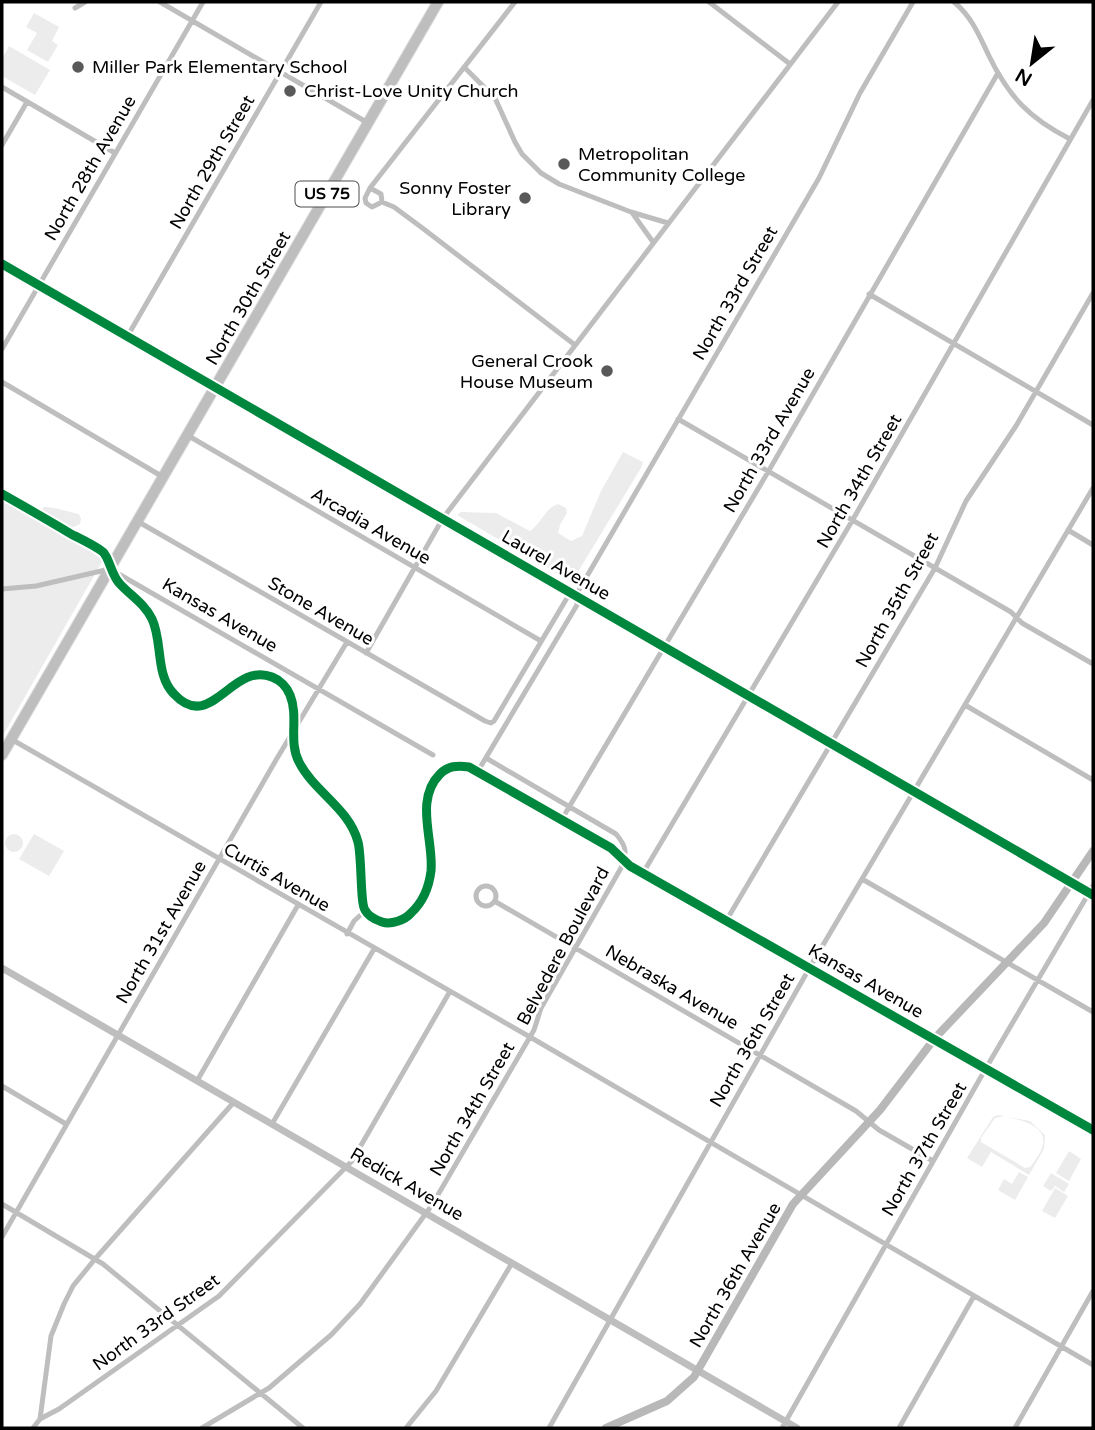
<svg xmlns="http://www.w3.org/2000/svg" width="1095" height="1430" viewBox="0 0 1095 1430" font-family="'Varela Round',sans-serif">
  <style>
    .green { fill: #ececec; fill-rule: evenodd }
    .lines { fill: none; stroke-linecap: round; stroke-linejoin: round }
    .trunk-casing { stroke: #dbdbdb; stroke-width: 12 }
    .minor { stroke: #bebebe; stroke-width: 5 }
    .tertiary { stroke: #bebebe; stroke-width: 7 }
    .secondary { stroke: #b8b8b8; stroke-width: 8 }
    .trunk { stroke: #bebebe; stroke-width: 10 }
    .cycleway-casing { stroke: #fff; stroke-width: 13 }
    .cycleway { stroke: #00873e; stroke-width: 9 }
    .poi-dot { fill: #595959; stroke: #fff; stroke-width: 2.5 }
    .labels { text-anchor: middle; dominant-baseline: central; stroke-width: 6; stroke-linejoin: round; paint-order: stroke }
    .shield { fill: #fff; stroke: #4c4c4c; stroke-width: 2 }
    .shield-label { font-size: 16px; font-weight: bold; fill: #000 }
    .poi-label { font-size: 18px; fill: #000; stroke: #fff; text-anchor: start }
    .street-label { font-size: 18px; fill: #000; stroke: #fff }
  </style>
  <rect width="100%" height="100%" fill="#fff"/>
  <path class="green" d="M34 13 59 27 52 41 58 45 48 62 27 50 37 33 26 27Z
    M9 46 50 70 35 95 2 76V59Z
    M623 452 643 462 641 468 576 575 568 580 457 515 461 512 496 513 530 531C542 523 544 509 558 504L566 508 567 513 560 525 558 533 571 541 582 536 601 491Z
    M7 490 33 515H37L44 507C56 507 68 512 79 514L81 519 80 524 61 533 101 556 103 560 2 737V491Z
    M5 843a9 9 0 1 1 18 0a9 9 0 1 1-18 0Z
    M34 834 64 851 49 876 19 859Z
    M998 1115 1030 1121 1045 1135 1044 1149 1029 1175 991 1152 982 1167 967 1158 993 1117ZM1004 1116C1038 1124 1058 1133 1030 1167L1025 1168 981 1142V1138L995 1118Z
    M1069 1151 1081 1159 1069 1181 1056 1173Z
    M1019 1172 1028 1177 1015 1200 998 1190 1004 1179 1012 1184Z
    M1051 1173 1069 1184 1064 1192 1055 1186 1051 1191 1043 1186Z
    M1055 1188 1068 1196 1055 1218 1042 1211Z"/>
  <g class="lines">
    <defs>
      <path id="trunk" d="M2 755 438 2"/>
    </defs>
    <use href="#trunk" class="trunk-casing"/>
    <path class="minor" d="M160 2 368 123
      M709 2 790 64
      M954 2C972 17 979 35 989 56 1009 97 1029 118 1070 139
      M75 8 85 2
      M464 67 495 98 515 142 522 154 541 173 559 184 631 212 668 223
      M2 87 115 153
      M2 145 27 102
      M370 188 381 194 382 202 372 207 366 203 365 198 370 188 515 2
      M382 202 394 207 421 227 575 345
      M633 214 653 242
      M2 264 1093 895
      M869 294 1093 425
      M127 337 321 2
      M2 349 203 2
      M2 382 163 477
      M678 419 1011 612 1022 623 1093 664
      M187 435 541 641
      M2 494C25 507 48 520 71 534 81 539 94 545 103 552 110 559 111 575 120 584 131 596 144 603 152 619 163 642 155 675 174 694 211 734 232 661 272 677 280 680 287 687 290 695 299 717 288 741 299 762 314 792 349 808 358 842 362 857 360 903 365 910 368 916 376 920 382 922 391 925 405 920 411 913 423 902 429 887 431 871 434 840 414 800 440 774 448 766 457 765 469 767L611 848 630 866 1093 1130
      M137 521 485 721 491 723 494 721 567 598 576 595 819 178 860 93 913 2
      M1068 530 1093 545
      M110 569 433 755
      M2 589 36 586 110 569
      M366 653 443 518 838 2
      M965 705 1093 780
      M11 739 530 1037 1093 1365
      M478 771 577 605 576 595
      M562 819 768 472 998 73
      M643 873 852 521 1093 100
      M862 879 1093 1012
      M476 896a10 10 0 1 1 20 0a10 10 0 1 1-20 0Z
      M496 902 856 1111 879 1130 933 1161
      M726 921 935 568 966 501 1016 426 1093 293
      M347 934 354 921 365 911
      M197 1081 298 905
      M2 1086 66 1124
      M272 1124 374 949
      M2 1204 103 1264 303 1428
      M2 1237 276 760 347 642
      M40 1419 51 1336 64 1304 73 1286 95 1259 234 1102
      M33 1428 40 1419 59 1409 219 1296 352 1161 449 993
      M202 1428 269 1388 331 1335 360 1304 432 1205 534 1030 541 1008 621 868C627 852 627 847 616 834L486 758
      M406 1428 436 1391 512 1263
      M549 1428 810 967 1093 488
      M782 1428 986 1068 1093 886
      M899 1428 974 1296
      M1015 1428 1093 1291"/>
    <path class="tertiary" d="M2 968 797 1428"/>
    <path class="secondary" d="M606 1428 667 1401 694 1377 793 1204 880 1110 935 1038 1044 923 1093 851"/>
    <use href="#trunk" class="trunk"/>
    <defs>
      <path id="cycleway" d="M2 264 1093 895
        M2 494C25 507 48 520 71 534 81 539 94 545 103 552 110 559 111 575 120 584 131 596 144 603 152 619 163 642 155 675 174 694 211 734 232 661 272 677 280 680 287 687 290 695 299 717 288 741 299 762 314 792 349 808 358 842 362 857 360 903 365 910 368 916 376 920 382 922 391 925 405 920 411 913 423 902 429 887 431 871 434 840 414 800 440 774 448 766 457 765 469 767L611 848 630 866 1093 1130"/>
    </defs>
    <use href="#cycleway" class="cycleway-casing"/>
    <use href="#cycleway" class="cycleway"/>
  </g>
  <g class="poi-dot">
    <circle cx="78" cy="67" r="7"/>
    <circle cx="290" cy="91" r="7"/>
    <circle cx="564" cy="164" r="7"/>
    <circle cx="525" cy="198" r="7"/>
    <circle cx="607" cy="371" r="7"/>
  </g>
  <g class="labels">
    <rect class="shield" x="295.5" y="181.5" width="63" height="25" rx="5"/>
    <g class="shield-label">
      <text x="327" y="194">US 75</text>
    </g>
    <g class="poi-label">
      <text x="92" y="67">Miller Park Elementary School</text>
      <text x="304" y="91">Christ-Love Unity Church</text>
      <text x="578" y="154">Metropolitan<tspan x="578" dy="21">Community College</tspan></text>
      <text x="511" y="188" text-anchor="end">Sonny Foster<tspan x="511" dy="21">Library</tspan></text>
      <text x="593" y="361" text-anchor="end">General Crook<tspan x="593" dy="21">House Museum</tspan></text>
    </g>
    <g class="street-label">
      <text transform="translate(212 162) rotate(-60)">North 29th Street</text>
      <text transform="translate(90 168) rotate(-60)">North 28th Avenue</text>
      <text transform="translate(735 293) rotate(-60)">North 33rd Street</text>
      <text transform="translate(248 298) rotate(-60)">North 30th Street</text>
      <text transform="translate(769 440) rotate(-60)">North 33rd Avenue</text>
      <text transform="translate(859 481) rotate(-60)">North 34th Street</text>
      <text transform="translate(371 526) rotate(30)">Arcadia Avenue</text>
      <text transform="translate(556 565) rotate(30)">Laurel Avenue</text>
      <text transform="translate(897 600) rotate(-61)">North 35th Street</text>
      <text transform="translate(321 611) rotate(30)">Stone Avenue</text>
      <text transform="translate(220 615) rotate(30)">Kansas Avenue</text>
      <text transform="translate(277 877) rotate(30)">Curtis Avenue</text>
      <text transform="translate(161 932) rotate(-60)">North 31st Avenue</text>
      <text transform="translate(563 946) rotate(-62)">Belvedere Boulevard</text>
      <text transform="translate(866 981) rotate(30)">Kansas Avenue</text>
      <text transform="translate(672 987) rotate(30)">Nebraska Avenue</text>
      <text transform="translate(752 1040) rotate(-60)">North 36th Street</text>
      <text transform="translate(472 1109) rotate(-60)">North 34th Street</text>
      <text transform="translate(924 1149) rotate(-60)">North 37th Street</text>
      <text transform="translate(407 1184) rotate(30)">Redick Avenue</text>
      <text transform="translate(735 1275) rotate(-60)">North 36th Avenue</text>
      <text transform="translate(156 1322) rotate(-36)">North 33rd Street</text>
    </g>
  </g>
  <rect width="1095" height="1430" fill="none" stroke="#000000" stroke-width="7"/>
  <g transform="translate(1032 63) rotate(210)" stroke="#ffffff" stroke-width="5" paint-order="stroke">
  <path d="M0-5L12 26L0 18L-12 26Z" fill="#000000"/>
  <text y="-10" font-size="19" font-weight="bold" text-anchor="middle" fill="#000000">N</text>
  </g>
</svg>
